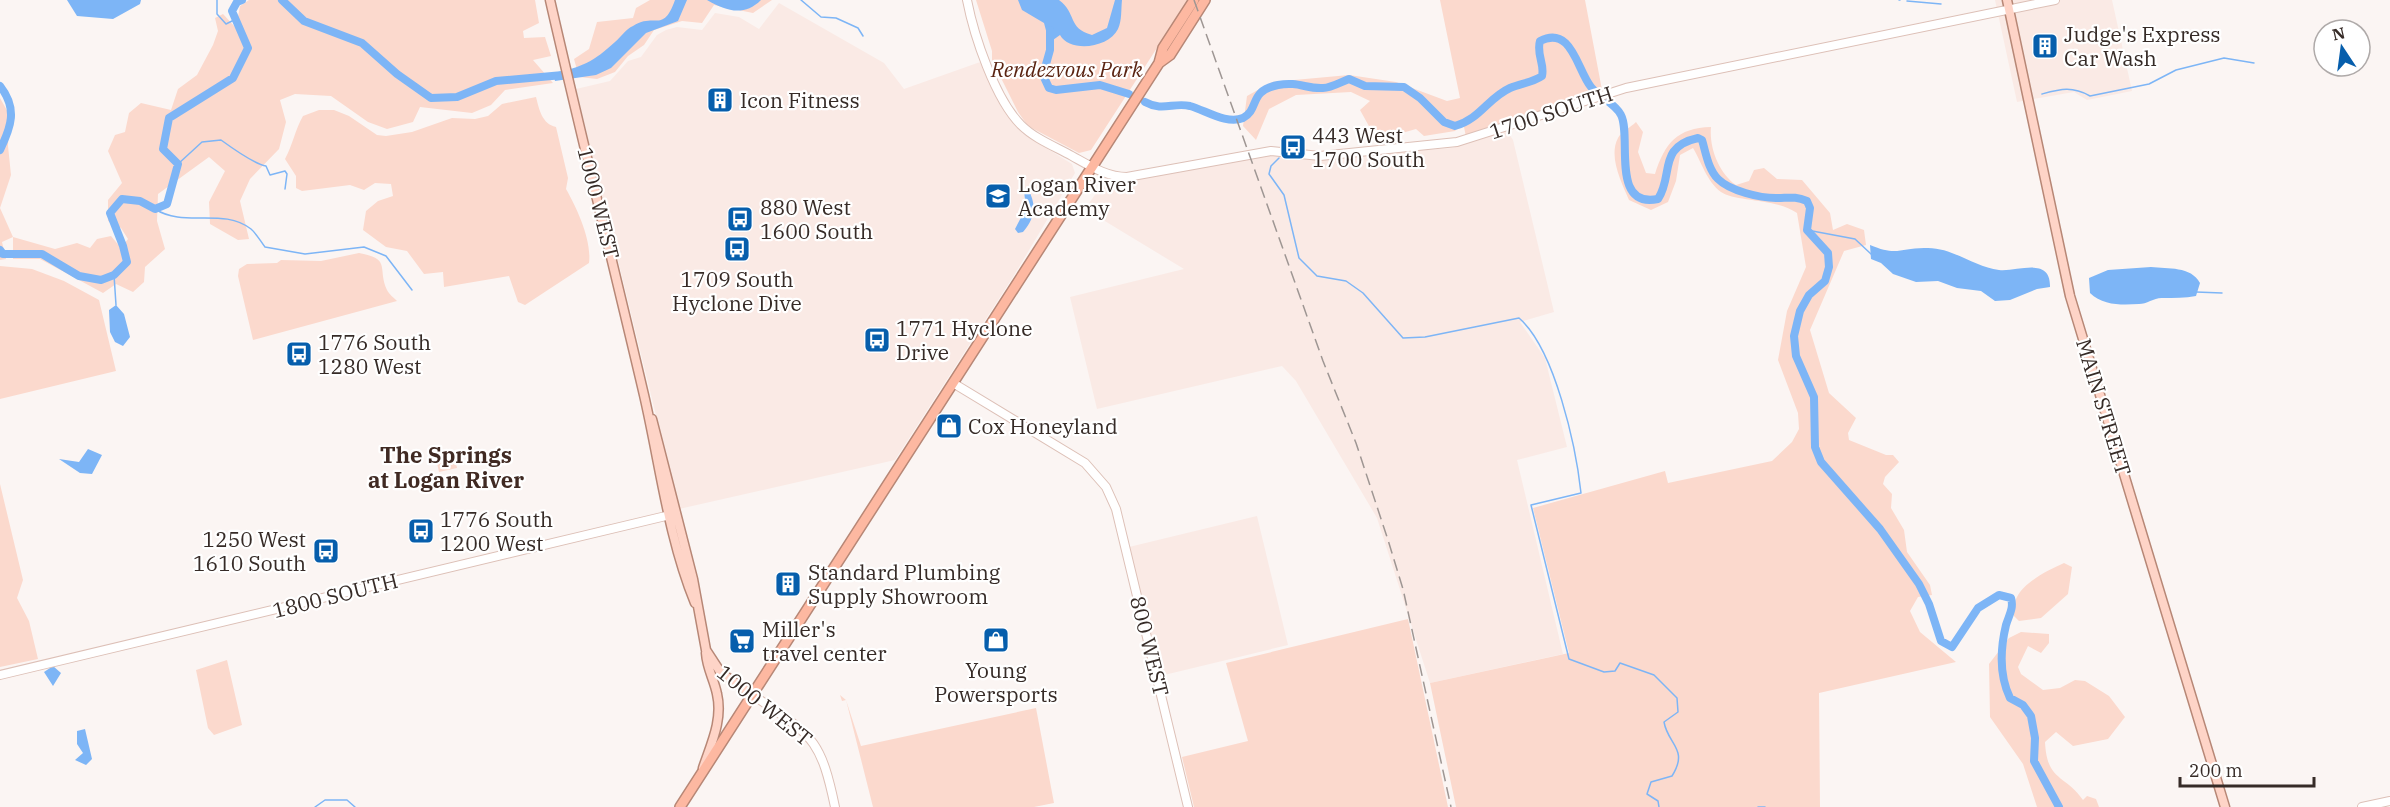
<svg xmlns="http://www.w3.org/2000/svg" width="2390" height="807" viewBox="0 0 2390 807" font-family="'IBM Plex Serif',serif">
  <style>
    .built { fill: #faeae5 }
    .green { fill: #fbd9cd }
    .water { fill: #7db5f6 }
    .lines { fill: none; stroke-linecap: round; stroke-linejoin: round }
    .stream { stroke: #7db5f6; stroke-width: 1.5 }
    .canal { stroke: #7db5f6; stroke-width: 4.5 }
    .river { stroke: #7db5f6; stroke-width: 8 }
    .secondary-casing { stroke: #ddc0b7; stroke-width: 10 }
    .primary-casing { stroke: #b78776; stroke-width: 11 }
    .highway-casing { stroke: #b78776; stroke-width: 12 }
    .secondary { stroke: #fff; stroke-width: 8 }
    .primary { stroke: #fed4c7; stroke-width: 8 }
    .highway { stroke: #fdb8a1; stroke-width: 9 }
    .rail { stroke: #9e9693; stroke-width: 1.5; stroke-dasharray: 12 6; stroke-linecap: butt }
    .labels { text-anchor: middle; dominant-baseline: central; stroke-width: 4.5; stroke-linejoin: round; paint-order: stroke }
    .poi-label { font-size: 21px; fill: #362b27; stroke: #fff; text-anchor: start }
    .park-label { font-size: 21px; font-style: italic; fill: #5a2412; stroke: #fff }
    .street-label { font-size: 21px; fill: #362b27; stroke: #fff }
    .neighbourhood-label { font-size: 22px; font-weight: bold; fill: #402a23; stroke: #fff }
  </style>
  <rect width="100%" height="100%" fill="#fbf5f3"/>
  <path class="built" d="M1995 0H2112L2132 91 2087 100 2074 92 2017 102Z
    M779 3 884 63 904 89 983 61 1013 122 1022 133 1072 164 1075 173 1013 277 895 460 679 509 576 89 610 81 628 61 641 57 657 35 666 30 677 27 702 30 715 13 739 17 759 29Z
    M1507 131 1513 140 1554 312 1520 322 1545 358 1567 447 1517 460 1563 654 1430 683 1377 518 1296 381 1282 366 1097 409 1070 297 1184 269 1085 209 1106 179 1118 182 1272 154 1309 159 1452 148Z
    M1257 516 1288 645 1160 676 1129 547Z"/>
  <path class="green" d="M249 0H535L539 23 523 31 524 38 545 37 551 56 533 60 553 83 505 90 491 105 472 113 420 107 413 122 387 129 368 122 331 96 295 94 280 100 286 122 279 149 250 179 240 201 249 239 238 240 210 224 209 202 225 171 209 157 158 194 157 221 165 249 145 267 144 282 133 292 116 284 103 293 40 259H13V237L2 242 6 259 0 260V98L9 114 8 146 11 175 0 208 13 237 55 249 77 243 90 248 97 239 111 236 121 248 128 239 121 228 108 221V200L122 183 108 151 115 135 125 132 129 113 141 103 171 110 178 89 197 75 213 45 218 31 215 18 223 14 236 28 240 6Z
    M650 0H772L753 13 714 5 702 23 682 21 654 30 644 45 628 56 615 72 597 79 579 77 574 59 589 49 597 22 633 18 636 8Z
    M976 0H1188L1091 150 1079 153 1028 126 1018 112 992 60V51Z
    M1440 0H1585L1602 90 1466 137 1463 122 1455 131 1424 136 1416 129 1395 135 1370 128 1360 110 1370 101 1351 92 1296 95 1269 109 1256 140 1243 126 1247 96 1272 82 1349 75 1396 82 1447 101 1460 98Z
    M536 97C539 109 542 124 556 127L568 178 566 189C577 208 592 241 589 263L525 305 518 302 509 276 444 287 443 272 424 274 407 251 386 247 363 230 366 211 378 201 393 196 391 184 375 183 364 190 350 185 302 191 296 188V176L285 159C293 144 295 130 303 116L319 110H334L349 116 377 135 386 136 412 132 452 118 475 119 488 116 502 104Z
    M1636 122 1643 132 1638 152 1646 173 1655 174C1665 143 1677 128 1711 127 1709 148 1719 173 1736 185L1749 181 1754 170 1764 168 1777 179 1802 180 1830 213 1833 230 1847 224 1864 230 1866 245 1844 251 1810 330 1829 393 1856 418 1848 433 1849 440 1886 455H1893L1899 462 1885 477 1883 484 1892 494 1891 508 1904 530 1907 552 1930 585 1932 595 1918 597 1910 611 1920 632 1956 662 1819 693 1820 807H1456L1430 683 1569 653 1533 508 1665 471 1668 483 1772 461 1792 442 1799 429 1798 413 1778 360 1787 311 1806 267 1797 213C1776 198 1735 202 1721 192 1707 182 1701 161 1693 148L1680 155 1676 181 1668 202 1651 210 1629 200C1622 183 1608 157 1618 138 1621 132 1631 127 1636 122Z
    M359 253C392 259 377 268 387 290 389 294 394 298 397 301L253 340 238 276 239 269 247 264 277 263 281 260 321 261Z
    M0 266 32 269 64 281 99 300 116 371 0 399Z
    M455 458 457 468 439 472 437 463Z
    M0 484 23 580 17 598 29 621 38 659 0 667Z
    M2064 563 2072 567 2068 594 2041 618 2019 621 2014 616C2014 610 2014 602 2017 597 2025 581 2049 570 2064 563Z
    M1408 619 1448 807H1194L1182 757 1248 741 1226 663Z
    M2021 632 2049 634V643L2041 653 2028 646 2018 667 2021 674 2043 690 2060 688 2075 680 2085 681 2109 696 2125 717 2108 739 2073 746 2056 732 2045 742C2047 782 2065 774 2083 800L2087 796 2096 799 2099 807H2037L2023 764 1990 717 1989 664 2009 638Z
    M227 660 242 725 214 735 208 728 196 670Z
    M840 695 846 700 861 746 1036 708 1054 803 1034 807H873L846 700 842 701Z"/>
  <path class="water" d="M67 0H141L140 4 113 19 77 16Z
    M675 0H687L678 21 646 33 611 68 596 75 555 81 553 73C583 67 593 62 615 42 621 37 626 29 633 26 655 12 663 34 675 0Z
    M707 0H761C744 17 726 11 707 0Z
    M1018 0H1059C1077 13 1067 28 1092 35L1107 28 1115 0H1122C1121 9 1122 21 1118 29 1109 48 1070 53 1060 35L1053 40 1048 38 1044 23 1022 10Z
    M1028 189C1037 205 1035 218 1023 232L1018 233 1015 229 1026 208 1024 191Z
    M1870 245C1898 257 1901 247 1928 248 1953 248 1975 267 1999 270 2018 272 2051 256 2050 287L2037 289 2010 300 1995 301 1981 291 1957 288 1938 281 1916 282 1893 274 1881 263 1871 259Z
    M2151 267C2168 269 2191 266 2200 283L2196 296C2185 298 2174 298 2163 298 2155 297 2147 304 2139 304 2123 305 2103 306 2090 293L2089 278 2108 270Z
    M116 305 124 314 130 337 123 346 115 342 110 332 109 310Z
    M88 449 102 455 92 474 80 473 59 459 79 462Z
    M53 666 61 673 53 686 44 672Z
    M85 729 92 759 86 765 75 760 83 753 77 744V731Z"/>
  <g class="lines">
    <path class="stream" d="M217 0V14L226 24 236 19
      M801 0 821 17 836 18 858 28 863 36
      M1899 0H1900
      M1907 1 1941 4
      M2042 94C2061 89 2072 86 2090 96L2149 84 2176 70 2224 58 2254 63
      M1279 158 1271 166 1269 174 1284 195 1299 258 1317 276 1346 281 1363 293 1403 338 1425 337 1519 318C1555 349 1576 447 1581 493L1531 505 1569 659 1604 672 1615 671 1620 663 1654 675 1677 698 1678 712 1664 722C1668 745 1689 749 1672 776L1651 782 1647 794 1658 801 1659 807
      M178 164 202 142 221 140C232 148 254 164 266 166L270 175 285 171 287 174 285 189
      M155 209C184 228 223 207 251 229 256 233 261 242 265 247L305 254 364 247 386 256 412 290
      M1807 230 1855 239 1871 254
      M114 275 116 305
      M2196 292 2222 293
      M315 807 325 800H347L355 807
      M1758 807H1765"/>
    <path class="canal" d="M0 255 3 254"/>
    <path class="river" d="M282 0 304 21 362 43 397 74 431 98 457 97 496 81 563 75
      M1050 30V50L1043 75 1049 88 1056 90 1100 85 1129 94
      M0 86C18 109 11 127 0 150
      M1145 102C1163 112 1173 102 1190 106 1205 110 1227 125 1243 118 1260 109 1248 91 1278 85 1298 81 1306 89 1323 88 1331 88 1341 82 1349 79L1365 86 1404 87 1420 98 1444 122 1455 126C1480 119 1488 98 1510 88 1521 83 1532 83 1542 76 1545 64 1536 54 1540 41 1572 25 1577 70 1591 87 1599 97 1616 104 1621 115 1632 136 1610 209 1658 199 1674 175 1657 147 1698 138L1702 140C1706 153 1708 169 1718 179 1730 191 1760 198 1776 198 1789 198 1795 196 1807 201L1810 208 1807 230 1828 253 1829 267 1825 281 1809 295 1800 311 1794 336 1796 356 1814 397 1815 447 1821 462 1880 529 1919 584 1929 604 1941 641 1952 647 1978 608 1999 595 2011 598C2014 608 2009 615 2006 625 2000 650 1999 675 2010 698L2023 705 2031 716 2035 738 2034 761 2059 807
      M0 250 3 254H42L79 276 101 280 114 275 127 262 123 246 110 213 122 199 140 201 155 209 167 204 178 164 163 149 169 118 233 78 248 48 232 11 237 2 242 0"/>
    <defs>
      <path id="secondary" d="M967 0C974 36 995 99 1021 125 1035 139 1056 147 1072 156 1090 166 1107 177 1127 177L1271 151 1320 156 1457 142 1626 88 2055 0
        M953 383 1085 463 1106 487 1116 509 1188 807
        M0 675 670 515
        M753 695C811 736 820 735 835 807
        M2362 807 2390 801"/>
      <path id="primary" d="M550 0C580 132 613 263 644 395 660 464 668 537 695 603
        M2007 0 2070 296 2225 807
        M652 419 693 579 706 650 721 673 753 695
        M703 768C711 744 723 720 717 694 714 679 707 669 706 653"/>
      <path id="highway" d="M1159 63 1170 55 1205 0
        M680 807 1159 63 1163 48 1194 0"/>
    </defs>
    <use href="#secondary" class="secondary-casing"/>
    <use href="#primary" class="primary-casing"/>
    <use href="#highway" class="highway-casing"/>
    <use href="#secondary" class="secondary"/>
    <use href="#primary" class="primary"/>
    <use href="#highway" class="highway"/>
    <path class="rail" d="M1194 0 1323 361 1356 443 1388 540 1403 589 1451 807"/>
  </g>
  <defs>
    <symbol id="building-square" viewBox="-11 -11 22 22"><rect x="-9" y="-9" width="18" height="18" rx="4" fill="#065eac" stroke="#fff"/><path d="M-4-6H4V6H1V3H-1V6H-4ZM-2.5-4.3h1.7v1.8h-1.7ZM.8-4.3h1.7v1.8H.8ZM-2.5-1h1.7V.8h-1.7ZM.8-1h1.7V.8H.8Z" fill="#fff"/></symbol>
    <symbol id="bus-square" viewBox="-11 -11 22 22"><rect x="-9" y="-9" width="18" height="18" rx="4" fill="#065eac" stroke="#fff"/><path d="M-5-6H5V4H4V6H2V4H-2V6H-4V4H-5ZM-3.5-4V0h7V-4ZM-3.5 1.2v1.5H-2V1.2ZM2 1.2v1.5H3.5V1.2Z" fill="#fff"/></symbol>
    <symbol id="school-square" viewBox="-11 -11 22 22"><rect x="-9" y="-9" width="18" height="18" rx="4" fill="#065eac" stroke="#fff"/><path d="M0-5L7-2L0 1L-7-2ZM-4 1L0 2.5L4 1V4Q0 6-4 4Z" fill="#fff"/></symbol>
    <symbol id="shop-square" viewBox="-11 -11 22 22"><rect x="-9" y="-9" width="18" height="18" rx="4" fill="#065eac" stroke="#fff"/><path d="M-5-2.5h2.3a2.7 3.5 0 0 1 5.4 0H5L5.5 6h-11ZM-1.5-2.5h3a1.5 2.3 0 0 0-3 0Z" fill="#fff"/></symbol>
    <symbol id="supermarket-square" viewBox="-11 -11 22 22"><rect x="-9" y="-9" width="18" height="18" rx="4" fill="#065eac" stroke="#fff"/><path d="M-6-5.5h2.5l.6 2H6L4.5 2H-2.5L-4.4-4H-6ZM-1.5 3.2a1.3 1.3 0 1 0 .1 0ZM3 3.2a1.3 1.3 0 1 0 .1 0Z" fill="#fff"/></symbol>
  </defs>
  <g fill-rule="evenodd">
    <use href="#building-square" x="2030" y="31" width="30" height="30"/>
    <use href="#building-square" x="705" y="85" width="30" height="30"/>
    <use href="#bus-square" x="1278" y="132" width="30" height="30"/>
    <use href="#school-square" x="983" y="181" width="30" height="30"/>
    <use href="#bus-square" x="725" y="204" width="30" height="30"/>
    <use href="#bus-square" x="722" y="234" width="30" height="30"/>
    <use href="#bus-square" x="862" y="325" width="30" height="30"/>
    <use href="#bus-square" x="284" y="339" width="30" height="30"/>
    <use href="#shop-square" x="934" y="411" width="30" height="30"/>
    <use href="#bus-square" x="406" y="516" width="30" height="30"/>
    <use href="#bus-square" x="311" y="536" width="30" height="30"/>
    <use href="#building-square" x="773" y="569" width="30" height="30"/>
    <use href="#shop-square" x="981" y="625" width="30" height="30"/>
    <use href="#supermarket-square" x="727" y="626" width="30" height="30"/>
  </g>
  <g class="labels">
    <g class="poi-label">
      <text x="2064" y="34">Judge's Express<tspan x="2064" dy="24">Car Wash</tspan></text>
      <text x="740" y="100">Icon Fitness</text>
      <text x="1312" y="135">443 West<tspan x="1312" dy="24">1700 South</tspan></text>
      <text x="1018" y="184">Logan River<tspan x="1018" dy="24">Academy</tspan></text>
      <text x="760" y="207">880 West<tspan x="760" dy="24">1600 South</tspan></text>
      <text x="737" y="279" text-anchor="middle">1709 South<tspan x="737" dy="24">Hyclone Dive</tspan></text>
      <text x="896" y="328">1771 Hyclone<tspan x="896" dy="24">Drive</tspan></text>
      <text x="318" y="342">1776 South<tspan x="318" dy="24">1280 West</tspan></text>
      <text x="968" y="426">Cox Honeyland</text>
      <text x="440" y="519">1776 South<tspan x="440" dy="24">1200 West</tspan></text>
      <text x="306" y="539" text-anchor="end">1250 West<tspan x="306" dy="24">1610 South</tspan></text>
      <text x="808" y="572">Standard Plumbing<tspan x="808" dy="24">Supply Showroom</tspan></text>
      <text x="762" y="629">Miller's<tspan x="762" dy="24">travel center</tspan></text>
      <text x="996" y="670" text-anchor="middle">Young<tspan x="996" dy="24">Powersports</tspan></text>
    </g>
    <g class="park-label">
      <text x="1067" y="69">Rendezvous Park</text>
    </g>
    <g class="street-label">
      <text transform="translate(1551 112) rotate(-18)">1700 SOUTH</text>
      <text transform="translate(599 203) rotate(76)">1000 WEST</text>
      <text transform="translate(2104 407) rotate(73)">MAIN STREET</text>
      <text transform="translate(335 595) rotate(-14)">1800 SOUTH</text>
      <text transform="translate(1150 646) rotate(76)">800 WEST</text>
      <text transform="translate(765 705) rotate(39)">1000 WEST</text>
    </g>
    <g class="neighbourhood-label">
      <text x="446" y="454">The Springs<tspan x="446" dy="25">at Logan River</tspan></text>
    </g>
  </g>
  <g transform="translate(2342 48) rotate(347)"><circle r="28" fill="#ffffff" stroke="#afaaa9" stroke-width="1.5"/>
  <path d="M0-4.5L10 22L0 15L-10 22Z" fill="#065eac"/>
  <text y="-9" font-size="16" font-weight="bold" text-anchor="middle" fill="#362b27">N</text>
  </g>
  <path d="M2180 777v9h134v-9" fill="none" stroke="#362b27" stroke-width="3"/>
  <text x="2189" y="777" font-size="18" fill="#362b27" stroke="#ffffff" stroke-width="4.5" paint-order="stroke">200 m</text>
</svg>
